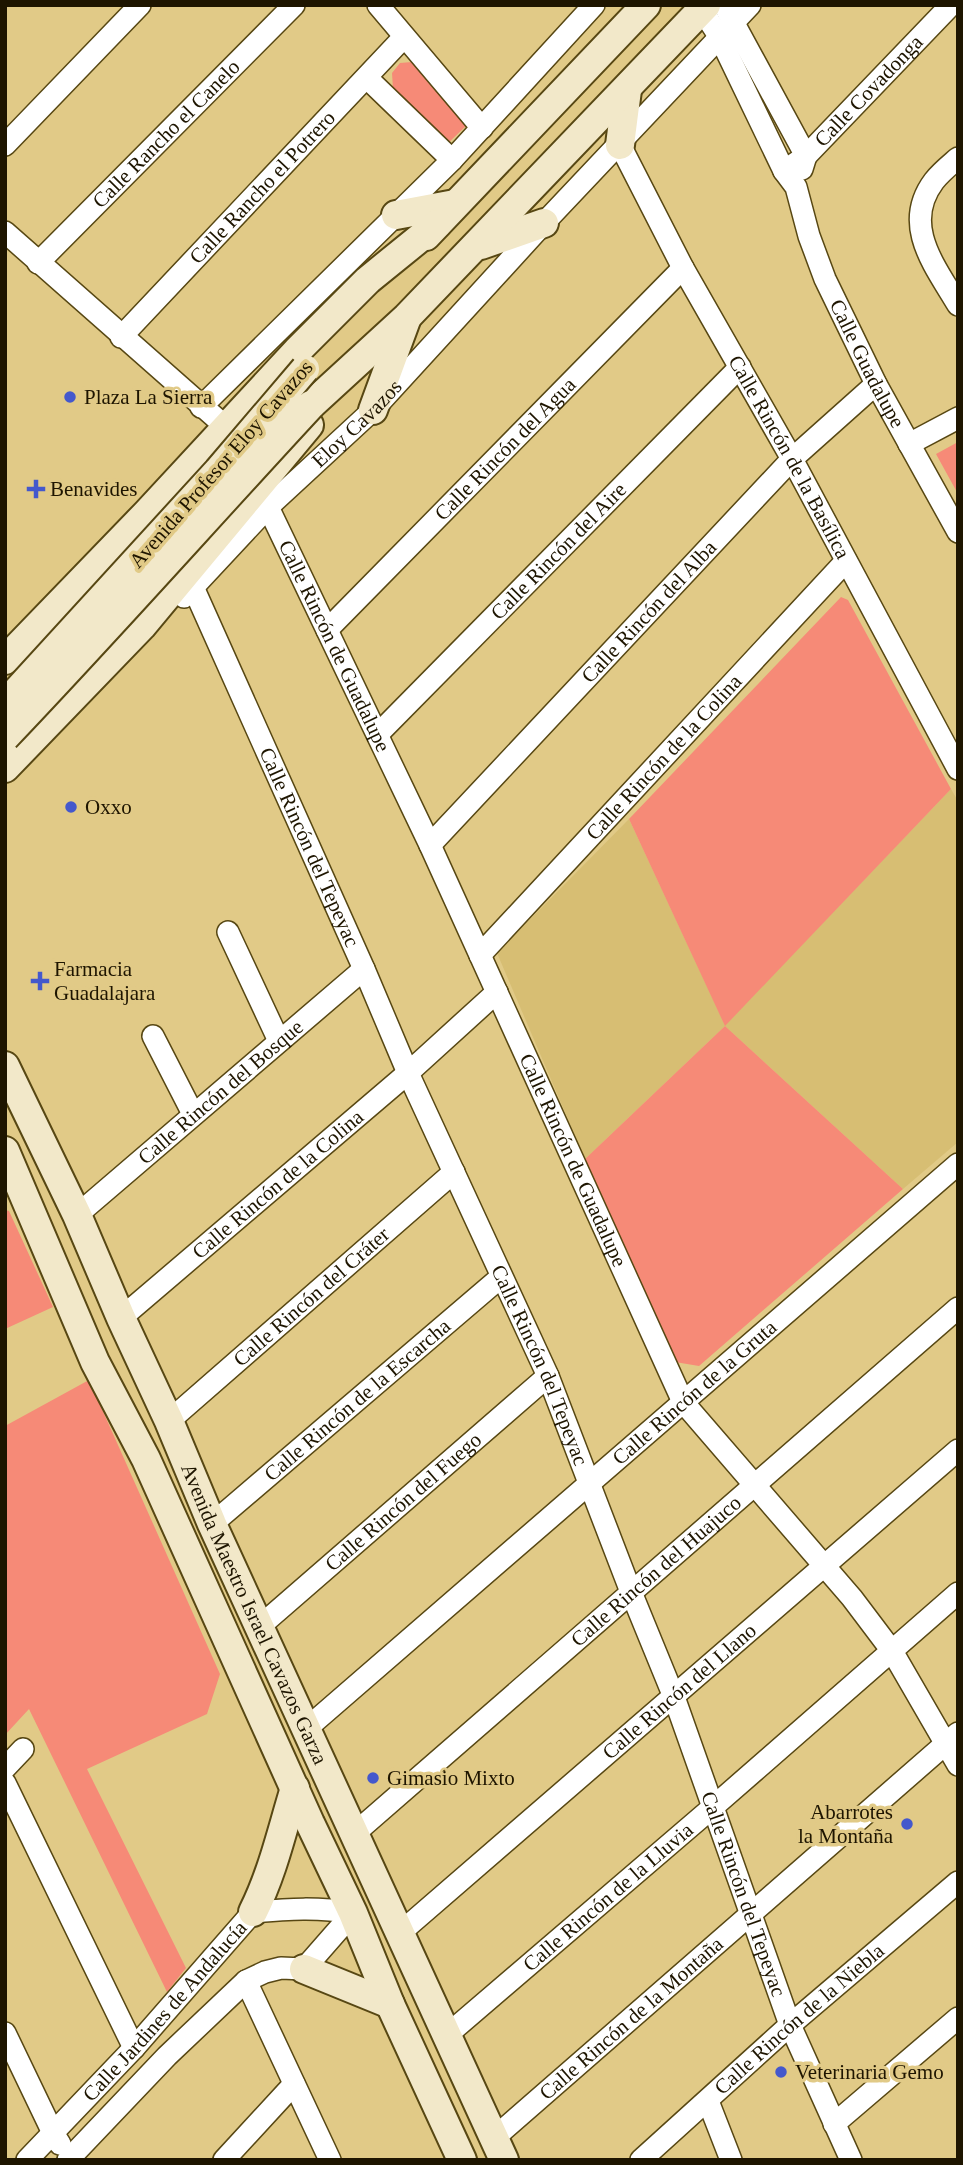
<svg xmlns="http://www.w3.org/2000/svg" width="963" height="2165" viewBox="0 0 963 2165" font-family="'Times New Roman',serif">
  <style>
    .built { fill: #d7be73 }
    .green { fill: #f68a77 }
    .lines { fill: none; stroke-linecap: round; stroke-linejoin: round }
    .minor-casing { stroke: #574713; stroke-width: 24 }
    .secondary-casing { stroke: #574713; stroke-width: 32 }
    .minor { stroke: #fff; stroke-width: 21 }
    .secondary { stroke: #f2e8c9; stroke-width: 28 }
    .secondary-bridge-casing { stroke: #574713; stroke-width: 32; stroke-linecap: butt }
    .secondary-bridge { stroke: #f2e8c9; stroke-width: 28 }
    .poi-dot { fill: #4458cc; stroke: #e1ca87; stroke-width: 2.5 }
    .labels { text-anchor: middle; dominant-baseline: central; stroke-width: 7; stroke-linejoin: round; paint-order: stroke }
    .street-label { font-size: 21px; fill: #1e1500; stroke: #e1ca87 }
    .poi-label { font-size: 21px; fill: #1e1500; stroke: #e1ca87; text-anchor: start }
  </style>
  <rect width="100%" height="100%" fill="#e1ca87"/>
  <path class="built" d="M951 789 958 801V1142L903 1189 725 1026 585 1159 497 953 629 819 725 1025Z"/>
  <path class="green" d="M412 62 424 66 469 123 444 147 393 89 392 73 400 63Z
    M958 442V494L936 454Z
    M841 597 848 600 951 789 725 1026 903 1189 699 1366 675 1362 585 1159 725 1026 629 819Z
    M5 1210 9 1211 53 1307 5 1329Z
    M89 1380 220 1674 207 1714 87 1769 186 1968 167 1992 29 1709 5 1735V1426Z"/>
  <g class="lines">
    <defs>
      <g id="minor">
        <path d="M378 5 482 128"/>
        <path d="M724 5 806 156 802 169"/>
        <path id="s1" d="M702 10 719 36 784 171 796 187 809 236 825 279 876 384 958 532"/>
        <path d="M367 78 452 160"/>
        <path d="M5 145 140 5"/>
        <path id="s2" d="M620 145 683 268 792 459 958 769"/>
        <path d="M958 158C950 165 941 172 934 181 901 225 935 266 958 305"/>
        <path id="s3" d="M784 171 806 156 951 5"/>
        <path d="M5 232 226 427"/>
        <path id="s4" d="M38 263 294 5"/>
        <path id="s5" d="M121 337 404 37"/>
        <path d="M201 407 452 160 594 5"/>
        <path d="M909 444 958 418"/>
        <path id="s6" d="M268 507 430 845 683 1402 852 1598 892 1651 958 1765"/>
        <path id="s7" d="M193 587 364 969 408 1073 548 1376 631 1592 674 1697 790 2025 851 2160"/>
        <path id="s8" d="M184 597 268 507 373 410 544 223 750 5"/>
        <path id="s9" d="M327 630 683 268"/>
        <path id="s10" d="M378 734 740 367"/>
        <path id="s11" d="M430 845 792 459 876 384"/>
        <path d="M228 932 279 1041"/>
        <path id="s12" d="M480 955 846 561"/>
        <path d="M153 1036 193 1114"/>
        <path id="s13" d="M77 1215 364 969"/>
        <path id="s14" d="M121 1318 408 1073 497 992"/>
        <path id="s15" d="M169 1421 454 1172"/>
        <path id="s16" d="M212 1524 501 1277"/>
        <path id="s17" d="M259 1627 548 1376"/>
        <path id="s18" d="M306 1729 958 1164"/>
        <path d="M5 1768 23 1749"/>
        <path d="M5 1783 134 2048"/>
        <path id="s19" d="M355 1833 958 1308"/>
        <path id="s20" d="M401 1932 958 1450"/>
        <path d="M246 1981 330 2160"/>
        <path d="M5 2033 53 2133 60 2144"/>
        <path id="s21" d="M447 2035 713 1807 958 1593"/>
        <path d="M708 2101 731 2160"/>
        <path d="M834 2124 958 2018"/>
        <path id="s22" d="M494 2138 958 1733"/>
        <path id="s23" d="M27 2160 134 2048 253 1912C289 1909 318 1907 353 1913"/>
        <path d="M68 2160 167 2056 246 1981 265 1972 281 1968 304 1969 353 1913"/>
        <path d="M224 2160 294 2084"/>
        <path id="s24" d="M641 2160 790 2025 958 1882"/>
      </g>
      <g id="secondary">
        <path d="M620 145 627 90"/>
        <path d="M396 215 455 204"/>
        <path d="M426 236 646 5"/>
        <path d="M481 245 544 223"/>
        <path d="M311 405 407 317 706 5"/>
        <path d="M373 410 406 320"/>
        <path d="M5 660 147 513 297 351 368 280 437 224"/>
        <path d="M5 768 142 626 309 425"/>
        <path id="s25" d="M5 1066 77 1215 121 1318 169 1421 212 1524 504 2160"/>
        <path d="M5 1151 95 1362 146 1459 310 1823 353 1913 390 2004 462 2160"/>
        <path d="M253 1912C273 1872 282 1830 295 1788"/>
        <path d="M304 1969 390 2004"/>
      </g>
    </defs>
    <use href="#minor" class="minor-casing"/>
    <use href="#secondary" class="secondary-casing"/>
    <use href="#minor" class="minor"/>
    <use href="#secondary" class="secondary"/>
    <defs>
      <path id="secondary-bridge" d="M5 704 218 471 305 369
        M5 737C109 628 209 515 311 405"/>
    </defs>
    <use href="#secondary-bridge" class="secondary-bridge-casing"/>
    <use href="#secondary-bridge" class="secondary-bridge"/>
  </g>
  <g class="poi-dot">
    <circle cx="70" cy="397" r="7"/>
    <path d="M32.5 478.5h7v7h7v7h-7v7h-7v-7h-7v-7h7z"/>
    <circle cx="71" cy="807" r="7"/>
    <path d="M36.5 970.5h7v7h7v7h-7v7h-7v-7h-7v-7h7z"/>
    <circle cx="373" cy="1778" r="7"/>
    <circle cx="907" cy="1824" r="7"/>
    <circle cx="781" cy="2072" r="7"/>
  </g>
  <g class="labels">
    <g class="street-label">
      <text stroke="none"><textPath href="#s3" startOffset="117">Calle Covadonga</textPath></text>
      <text stroke="none"><textPath href="#s4" startOffset="182">Calle Rancho el Canelo</textPath></text>
      <text stroke="none"><textPath href="#s5" startOffset="206">Calle Rancho el Potrero</textPath></text>
      <text stroke="none"><textPath href="#s1" startOffset="392">Calle Guadalupe</textPath></text>
      <text stroke="none"><textPath href="#s8" startOffset="245">Eloy Cavazos</textPath></text>
      <text stroke="none"><textPath href="#s9" startOffset="254">Calle Rincón del Agua</textPath></text>
      <text stroke="none"><textPath href="#s2" startOffset="355">Calle Rincón de la Basílica</textPath></text>
      <text transform="translate(221 464) rotate(-49)">Avenida Profesor Eloy Cavazos</text>
      <text stroke="none"><textPath href="#s10" startOffset="257">Calle Rincón del Aire</textPath></text>
      <text stroke="none"><textPath href="#s11" startOffset="320">Calle Rincón del Alba</textPath></text>
      <text stroke="none"><textPath href="#s6" startOffset="154">Calle Rincón de Guadalupe</textPath></text>
      <text stroke="none"><textPath href="#s12" startOffset="270">Calle Rincón de la Colina</textPath></text>
      <text stroke="none"><textPath href="#s7" startOffset="285">Calle Rincón del Tepeyac</textPath></text>
      <text stroke="none"><textPath href="#s13" startOffset="189">Calle Rincón del Bosque</textPath></text>
      <text stroke="none"><textPath href="#s6" startOffset="721">Calle Rincón de Guadalupe</textPath></text>
      <text stroke="none"><textPath href="#s14" startOffset="206">Calle Rincón de la Colina</textPath></text>
      <text stroke="none"><textPath href="#s15" startOffset="189">Calle Rincón del Cráter</textPath></text>
      <text stroke="none"><textPath href="#s7" startOffset="852">Calle Rincón del Tepeyac</textPath></text>
      <text stroke="none"><textPath href="#s18" startOffset="514">Calle Rincón de la Gruta</textPath></text>
      <text stroke="none"><textPath href="#s16" startOffset="191">Calle Rincón de la Escarcha</textPath></text>
      <text stroke="none"><textPath href="#s17" startOffset="191">Calle Rincón del Fuego</textPath></text>
      <text stroke="none"><textPath href="#s19" startOffset="399">Calle Rincón del Huajuco</textPath></text>
      <text stroke="none"><textPath href="#s25" startOffset="602">Avenida Maestro Israel Cavazos Garza</textPath></text>
      <text stroke="none"><textPath href="#s20" startOffset="368">Calle Rincón del Llano</textPath></text>
      <text stroke="none"><textPath href="#s7" startOffset="1419">Calle Rincón del Tepeyac</textPath></text>
      <text stroke="none"><textPath href="#s21" startOffset="212">Calle Rincón de la Lluvia</textPath></text>
      <text stroke="none"><textPath href="#s23" startOffset="203">Calle Jardines de Andalucía</textPath></text>
      <text stroke="none"><textPath href="#s22" startOffset="182">Calle Rincón de la Montaña</textPath></text>
      <text stroke="none"><textPath href="#s24" startOffset="212">Calle Rincón de la Niebla</textPath></text>
    </g>
    <g class="poi-label">
      <text x="84" y="397">Plaza La Sierra</text>
      <text x="50" y="489">Benavides</text>
      <text x="85" y="807">Oxxo</text>
      <text x="54" y="969">Farmacia<tspan x="54" dy="24">Guadalajara</tspan></text>
      <text x="387" y="1778">Gimasio Mixto</text>
      <text x="893" y="1812" text-anchor="end">Abarrotes<tspan x="893" dy="24">la Montaña</tspan></text>
      <text x="795" y="2072">Veterinaria Gemo</text>
    </g>
  </g>
  <rect width="963" height="2165" fill="none" stroke="#1e1500" stroke-width="14"/>
</svg>
